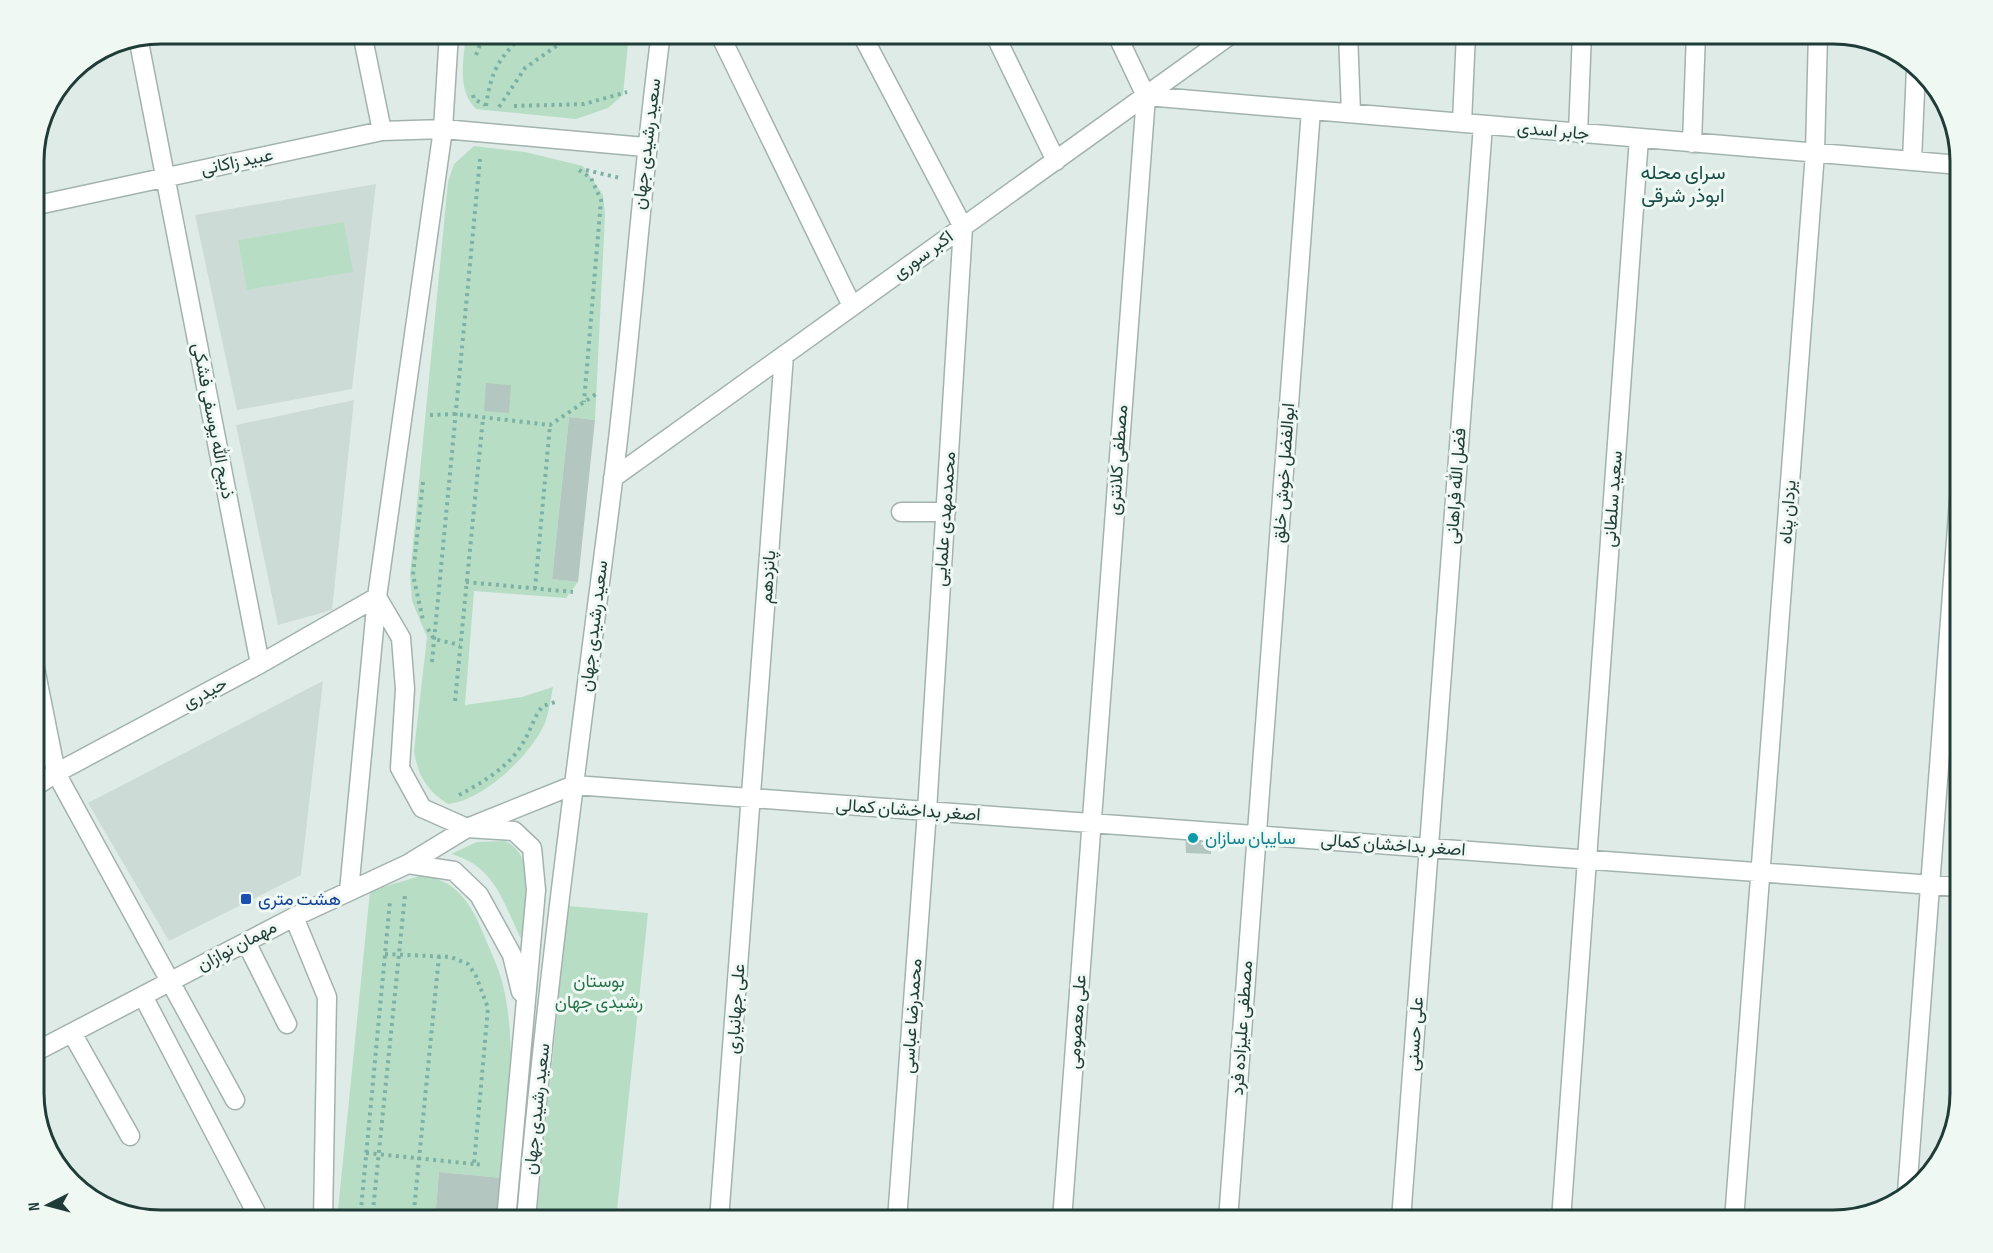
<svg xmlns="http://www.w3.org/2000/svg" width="1993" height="1253" viewBox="0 0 1993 1253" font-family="'Sofia Sans Condensed',Vazirmatn,sans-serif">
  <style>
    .built { fill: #cddbd6 }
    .green { fill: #b7dec5 }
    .building { fill: #b4c6c0 }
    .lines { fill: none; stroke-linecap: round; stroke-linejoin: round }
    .minor-casing { stroke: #a2b3af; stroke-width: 21 }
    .path { stroke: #7eb1a5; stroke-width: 4; stroke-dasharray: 3 4.5; stroke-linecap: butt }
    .minor { stroke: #fff; stroke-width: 18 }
    .culture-dot { fill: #0f9aa8; stroke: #f0f8f4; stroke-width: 2 }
    .transit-dot { fill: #1a4fb4; stroke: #f0f8f4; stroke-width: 2 }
    .labels { text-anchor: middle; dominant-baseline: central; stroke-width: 6; stroke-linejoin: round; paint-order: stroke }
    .street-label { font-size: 18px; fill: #1f3c37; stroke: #f0f8f4 }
    .culture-label { font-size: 18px; fill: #0d838f; stroke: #f0f8f4; text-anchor: start }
    .transit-label { font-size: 18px; fill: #164399; stroke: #f0f8f4; text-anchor: start }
    .park-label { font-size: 18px; fill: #27754d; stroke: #f0f8f4 }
    .neighbourhood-label { font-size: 20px; fill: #1a4f47; stroke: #f0f8f4 }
    .rim { fill: none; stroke: #1f3c37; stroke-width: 3 }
  </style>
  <rect width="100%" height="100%" fill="#dfebe7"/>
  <path class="built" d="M376 184 352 389 237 410 195 215Z
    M354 400 332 610 278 625 236 425Z
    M323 681 301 875 169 941 88 803Z"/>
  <path class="green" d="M466 33H629L623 95 608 108 576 119 476 109C456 90 464 58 466 33Z
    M474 146 525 152 583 166 603 195 605 215 595 420 569 417 552 579 578 582 566 598 474 591 465 705 522 697 553 687C551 698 549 712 545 723 531 755 483 801 448 804 427 791 418 776 414 751L427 637 412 601 410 575 448 182 454 164Z
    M344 222 353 272 247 290 238 240Z
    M505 841C539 857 526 910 521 939 503 902 495 866 451 854L477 842Z
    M420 876C455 878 471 903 483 933 490 950 499 968 503 985 518 1049 508 1114 502 1178L439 1172 435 1220H337L370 891Z
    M568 906 648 913 616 1220H536Z"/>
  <path class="building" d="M486 383 511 385 509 413 484 411Z
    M569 417 595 420 578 582 552 579Z
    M1185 830 1201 831V845L1211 844V854L1186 853Z
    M439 1172 502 1178 498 1220H435Z"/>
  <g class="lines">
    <defs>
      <path id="minor" d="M362 33 382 131
        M719 33 852 306
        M861 33 963 227 927 811 897 1220
        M994 33 1056 161
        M1348 33 1351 113
        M138 37 260 664
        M1146 96 1960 165
        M1462 123 1466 33
        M1578 133 1582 33
        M1692 143 1696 33
        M1912 161 1916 68
        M33 206 382 131 443 129 645 147
        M613 478 1233 33
        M901 512H946
        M377 597 401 638 405 689 400 768 422 808 467 828 514 831 532 848 536 890 506 1220
        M33 658 56 773 235 1100
        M33 788 56 773 260 664 377 597
        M408 864 454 871 479 895 512 955 521 992
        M349 891 377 597 443 129 449 33
        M294 917 327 997 323 1220
        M246 942 287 1024
        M143 996 260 1220
        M72 1033 130 1136
        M33 1053 294 917 408 864 467 828 574 785 1960 887
        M1907 1193 1960 487
        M526 1220C547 973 582 727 613 481 632 332 641 182 661 33
        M719 1220 784 355
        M1062 1220 1146 96 1116 33
        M1228 1220 1311 110
        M1401 1220 1483 125
        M1561 1220 1639 138
        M1734 1220 1815 153 1818 33"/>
    </defs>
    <use href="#minor" class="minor-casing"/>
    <path class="path" d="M476 55 481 42 494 33
      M473 95 474 99 485 105
      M486 106C491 70 499 58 525 33
      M514 106 584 104 627 92
      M499 107 525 68 575 33
      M579 170 591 178 601 200 584 402
      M586 170 620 178
      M430 415 455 414 550 425 596 394
      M423 482 413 575 423 620
      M466 582 573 592
      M535 589 550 425
      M428 629 434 639 460 645
      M432 662 480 159
      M455 701 483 418
      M459 795C482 783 510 766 523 743 531 730 534 716 543 706L558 701
      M385 954 451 957 468 964 476 976 488 1008 474 1164 484 1165
      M366 1153 474 1164
      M360 1220 390 901
      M372 1220 405 895
      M413 1220 439 956"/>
    <use href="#minor" class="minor"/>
  </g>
  <circle class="culture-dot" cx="1193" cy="838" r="6"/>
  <rect class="transit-dot" x="240" y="893" width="12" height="12" rx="3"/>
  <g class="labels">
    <g class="street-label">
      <text transform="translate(1553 131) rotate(5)">جابر اسدی</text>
      <text transform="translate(647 144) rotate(-83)">سعید رشیدی جهان</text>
      <text transform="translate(237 162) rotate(-12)">عبید زاکانی</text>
      <text transform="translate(923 255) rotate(-36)">اکبر سوری</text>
      <text transform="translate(213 421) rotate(79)">ذبیح الله یوسفی فشکی</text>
      <text transform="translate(1118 460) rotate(-86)">مصطفی کلانتری</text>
      <text transform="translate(1284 473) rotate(-86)">ابوالفضل خوش خلق</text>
      <text transform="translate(1456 486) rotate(-86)">فضل الله فراهانی</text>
      <text transform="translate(1613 499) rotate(-86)">سعید سلطانی</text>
      <text transform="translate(1788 512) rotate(-86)">یزدان پناه</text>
      <text transform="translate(945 519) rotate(-86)">محمدمهدی علمایی</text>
      <text transform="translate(768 577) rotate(-86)">پانزدهم</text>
      <text transform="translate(594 626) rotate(-83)">سعید رشیدی جهان</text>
      <text transform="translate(205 693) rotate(-28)">حیدری</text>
      <text transform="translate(908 810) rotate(4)">اصغر بداخشان کمالی</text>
      <text transform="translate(1393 845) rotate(4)">اصغر بداخشان کمالی</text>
      <text transform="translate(237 946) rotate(-28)">مهمان نوازان</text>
      <text transform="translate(736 1009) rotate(-86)">علی جهانیاری</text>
      <text transform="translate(912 1016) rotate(-86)">محمدرضا عباسی</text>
      <text transform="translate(1077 1022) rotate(-86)">علی معصومی</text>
      <text transform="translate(1242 1028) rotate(-86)">مصطفی علیزاده فرد</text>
      <text transform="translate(1415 1034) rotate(-86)">علی حسنی</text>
      <text transform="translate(537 1109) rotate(-84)">سعید رشیدی جهان</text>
    </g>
    <g class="culture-label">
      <text x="1205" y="838">سایبان سازان</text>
    </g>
    <g class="transit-label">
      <text x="258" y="899">هشت متری</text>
    </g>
    <g class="park-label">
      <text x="599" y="981">بوستان<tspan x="599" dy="21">رشیدی جهان</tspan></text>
    </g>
    <g class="neighbourhood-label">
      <text x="1683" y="173">سرای محله<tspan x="1683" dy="23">ابوذر شرقی</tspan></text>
    </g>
  </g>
  <path d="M0 0H1993V1253H0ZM161 44H1833A117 117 0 0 1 1950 161V1093A117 117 0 0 1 1833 1210H161A117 117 0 0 1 44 1093V161A117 117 0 0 1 161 44Z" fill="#f0f8f4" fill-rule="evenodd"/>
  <path class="rim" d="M161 44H1833A117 117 0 0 1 1950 161V1093A117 117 0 0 1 1833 1210H161A117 117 0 0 1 44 1093V161A117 117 0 0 1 161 44Z"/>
  <g transform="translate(48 1205) rotate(264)" stroke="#f0f8f4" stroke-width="4.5" paint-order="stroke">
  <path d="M0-4.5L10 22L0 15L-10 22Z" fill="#1f3c37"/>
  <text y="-9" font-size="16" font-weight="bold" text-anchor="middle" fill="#1f3c37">N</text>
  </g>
</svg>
